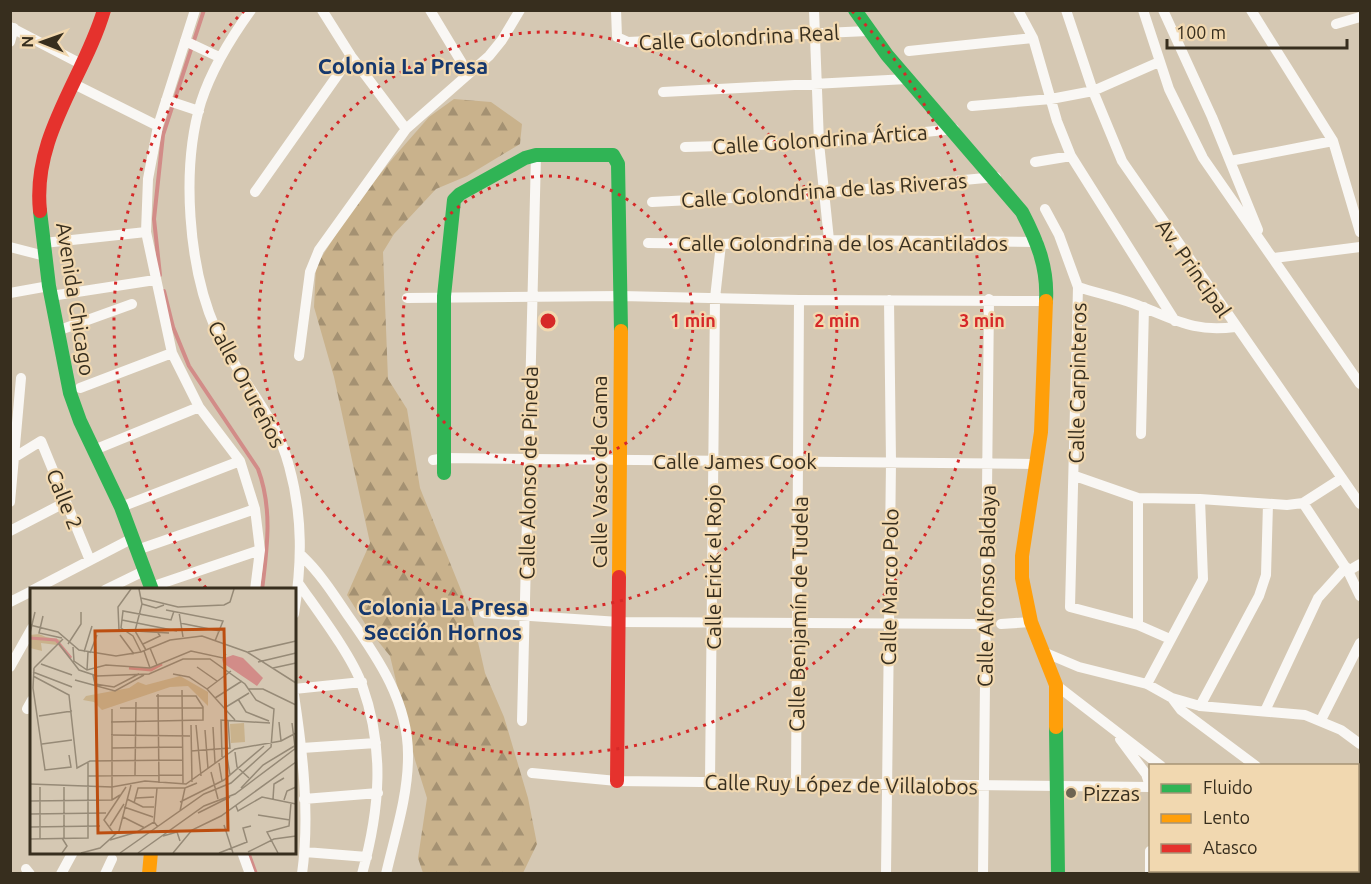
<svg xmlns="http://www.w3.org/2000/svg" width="1371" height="884" viewBox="0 0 1371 884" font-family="Ubuntu,sans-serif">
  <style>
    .forest { fill: url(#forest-firs) }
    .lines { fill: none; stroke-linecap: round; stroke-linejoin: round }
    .stream { stroke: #d28c88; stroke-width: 4 }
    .street { stroke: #f9f7f4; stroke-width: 10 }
    .fast { stroke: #30b455; stroke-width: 14 }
    .slow { stroke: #ff9f0a; stroke-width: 14 }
    .jam { stroke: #e5322d; stroke-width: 14 }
    .ring { fill: none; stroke: #d62828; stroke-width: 3; stroke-dasharray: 3 6 }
    .poi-dot { fill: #6e6452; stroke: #f1d8b0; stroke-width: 2 }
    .labels { text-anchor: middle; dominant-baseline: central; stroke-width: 4.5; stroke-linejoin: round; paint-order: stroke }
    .street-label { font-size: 21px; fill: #372e1e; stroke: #f1d8b0 }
    .poi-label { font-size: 21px; fill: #372e1e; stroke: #f1d8b0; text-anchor: start }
    .neighbourhood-label { font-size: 22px; font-weight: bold; fill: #16386d; stroke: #f1d8b0 }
    .inset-river { fill: none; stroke: #d28c88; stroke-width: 3 }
    .inset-road { fill: none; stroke: #968a77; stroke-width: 1.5 }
    .view { fill: #bc4e10; fill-opacity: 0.15; stroke: #bc4e10; stroke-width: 3 }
    .inset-edge { fill: none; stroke: #372e1e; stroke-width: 3 }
    .centre { fill: #d62828; stroke: #f1d8b0; stroke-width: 3 }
    .ring-label { font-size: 18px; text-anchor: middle; font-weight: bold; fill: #d62828; stroke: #f1d8b0; stroke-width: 4.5; stroke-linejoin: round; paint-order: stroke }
  </style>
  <defs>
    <pattern id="forest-firs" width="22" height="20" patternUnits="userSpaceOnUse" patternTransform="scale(1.5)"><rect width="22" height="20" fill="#c9b28c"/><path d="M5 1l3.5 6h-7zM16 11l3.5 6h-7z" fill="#a49172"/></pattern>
  </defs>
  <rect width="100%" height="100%" fill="#d5c8b3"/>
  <path class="forest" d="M454 99 491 102 522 124 520 144 467 176 436 189 394 234 383 252 388 379 407 409 420 488 473 620 485 673 504 717 528 798 537 844 523 873H423L418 858 427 798 415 760 390 656 369 630 347 595 370 543 334 377 314 307 316 266 354 206 394 157 429 117Z"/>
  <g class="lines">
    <path class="stream" d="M160 275 154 219 163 135 204 10
      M164 291 173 327 189 366 258 469C273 509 267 549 262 590
      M248 852 256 874"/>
    <path class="street" d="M195 10 158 126 148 179 146 232 172 353 199 407 240 461 255 509 260 550 255 590
      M251 10C230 39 212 68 201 102 181 168 188 267 216 330 237 377 276 415 289 466 303 516 302 564 294 614
      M322 10 351 56 406 129
      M430 10 468 73
      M616 10 617 37 628 42 868 31
      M814 10 819 143 829 240
      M1018 10 1033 38 1057 121 1071 156 1175 321
      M1066 10 1093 91 1122 161 1360 504
      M1143 10 1169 89 1203 158 1360 384
      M1163 10 1212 117 1258 230
      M1251 10 1333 141 1360 232
      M1336 24 1360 17
      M10 27 83 65
      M185 41 219 57
      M10 42 14 28
      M909 51 1033 38
      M74 84 158 126
      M663 92 907 79
      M166 100 199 111
      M972 106 1051 99 1093 91 1159 62
      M685 147 819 143 954 129
      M1230 161 1333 141
      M1035 162 1071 156
      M255 192 351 56
      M652 202 824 193 996 177
      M1045 209 1059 235 1078 287 1070 607 1138 625 1170 639
      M44 243 146 232
      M648 243 721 244 829 240 1038 242
      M10 247 45 256
      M1274 258 1360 247
      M1078 287C1100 294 1124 299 1145 308 1180 322 1197 332 1235 327
      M10 293 49 286
      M51 296 155 280
      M407 298 621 296 799 300 1046 301
      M57 331 132 304
      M299 356 310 272 319 250 406 129 489 56 502 40 520 10
      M80 388 172 353
      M1141 434 1144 307
      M94 450 199 407
      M15 457 41 441 89 558
      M433 460 445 458 1038 464
      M1075 476 1138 498 1200 499 1287 505 1303 503
      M1342 478 1303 503 1348 571 1360 596
      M10 502 21 378
      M121 507 240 461
      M10 531 66 502
      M137 550 255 509
      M302 556C321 574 334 595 349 617 378 658 409 703 408 757 408 796 395 835 386 874
      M1348 571 1360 564
      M299 584C317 610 352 656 362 685 385 749 380 809 362 874
      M151 587 260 550
      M33 590 133 538
      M105 590 146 570
      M10 602 32 591
      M484 613 619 622 985 624
      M1001 624 1031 622
      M1138 625V498
      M1041 651 1079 667 1147 684 1172 698 1200 706 1305 715 1341 730 1360 744
      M10 667 32 628
      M1147 684 1203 579 1200 499
      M1056 685 1161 766
      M294 689 362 682
      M294 695C303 754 310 815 302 874
      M1172 698 1181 710 1256 766
      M1200 706 1259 596 1266 575 1268 504
      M27 709 32 700
      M1265 711 1318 598 1346 567
      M1321 720 1360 643
      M522 721 536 155
      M1120 739 1146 774 1150 786
      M302 748 376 743
      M532 773 617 781 1150 787
      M710 782 715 298 721 244
      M796 783 799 300
      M1358 789 1360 787
      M304 799 378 793
      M242 852 250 874
      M305 852 367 857
      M26 869 30 874
      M61 874 73 852
      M105 874 112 859
      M886 874 891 462 889 300
      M983 874 989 299
      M1150 874V851
      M1240 874V870
      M1327 874V873"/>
    <path class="fast" d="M855 10 887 55 1022 212C1037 241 1048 267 1046 301
      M40 211 49 286 70 393 80 421 121 507 152 590
      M444 473V296L454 200 460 194 525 158 536 155H613L618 164 621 331
      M1056 727 1058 874"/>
    <path class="slow" d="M1046 301 1041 432 1022 556V578L1031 622 1056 685V727
      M619 577 621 331
      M149 874 151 852"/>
    <path class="jam" d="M40 211C32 136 84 78 104 10
      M617 781 619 577"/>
  </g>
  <g class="ring">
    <circle cx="548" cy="321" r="145"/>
    <circle cx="548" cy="321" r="289"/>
    <path d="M206 588A434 434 0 0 1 244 11M852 11A434 434 0 0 1 296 674"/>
  </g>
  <circle class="poi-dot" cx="1071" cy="793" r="6"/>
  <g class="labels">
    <g class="street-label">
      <text transform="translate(739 37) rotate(-3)">Calle Golondrina Real</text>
      <text transform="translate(820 139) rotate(-4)">Calle Golondrina Ártica</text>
      <text transform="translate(824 190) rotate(-4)">Calle Golondrina de las Riveras</text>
      <text x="843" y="243">Calle Golondrina de los Acantilados</text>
      <text transform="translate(1194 268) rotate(55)">Av. Principal</text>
      <text transform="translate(76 299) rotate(81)">Avenida Chicago</text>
      <text transform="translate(1077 383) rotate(-89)">Calle Carpinteros</text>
      <text transform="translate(247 384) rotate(62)">Calle Orureños</text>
      <text x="735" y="461">Calle James Cook</text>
      <text transform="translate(599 472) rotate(-90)">Calle Vasco de Gama</text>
      <text transform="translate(528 473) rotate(-89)">Calle Alonso de Pineda</text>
      <text transform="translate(65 499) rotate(68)">Calle 2</text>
      <text transform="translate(713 567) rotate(-90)">Calle Erick el Rojo</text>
      <text transform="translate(986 586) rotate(-89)">Calle Alfonso Baldaya</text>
      <text transform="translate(889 587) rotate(-89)">Calle Marco Polo</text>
      <text transform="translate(798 614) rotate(-89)">Calle Benjamín de Tudela</text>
      <text transform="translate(841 784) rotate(1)">Calle Ruy López de Villalobos</text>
    </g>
    <g class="poi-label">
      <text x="1083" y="793">Pizzas</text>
    </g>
    <g class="neighbourhood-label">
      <text x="403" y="65">Colonia La Presa</text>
      <text x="443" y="606">Colonia La Presa<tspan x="443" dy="25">Sección Hornos</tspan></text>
    </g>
  </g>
  <g transform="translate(30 588)">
    <rect width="266" height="266" fill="#d5c8b3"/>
    <path d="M9 46 16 49 31 52 27 57 11 55 12 63 0 60V47ZM150 88 178 104V118L158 98 140 99 72 122 64 114 53 112 56 108 99 100 108 94 116 97Z" fill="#c9b28c"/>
    <path d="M214 135 215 154 201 155 200 136Z" fill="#c9b28c"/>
    <path d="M203 67 213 70 233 90 227 98 193 75 192 71Z" fill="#d28c88"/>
    <path class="inset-river" d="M0 50 26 52 41 70M99 80 121 82 132 76"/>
    <path class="inset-road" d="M109 1 112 16 105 43 116 62M111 10 148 19 194 17 200 14 204 1M112 16 126 20 134 17M136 22 193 33 185 53M149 24 153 49M13 28 9 45 32 50M92 32 147 43M150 35 190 43M0 37 28 44 49 62 86 68 111 64 140 52 172 48 217 64 266 95M89 42 88 19 101 1M105 43 139 45M0 45 5 24M90 47 104 66M29 56 49 82 67 88 119 86 153 71H180L215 96 226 112 244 121 241 159 201 195 174 206 90 265M38 56 51 36V24M113 56 130 48 128 45M43 59 44 73 57 82 76 77 120 80 161 63 193 70 196 66M120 60 127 77M114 63 120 80M54 64 62 38M111 64 103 48 91 40 93 23 141 32 144 23M218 64 266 53M60 65 67 47M228 74 266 65M11 76 42 87M167 79 187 93M4 80 3 100 15 182 41 179 39 167M4 80 33 51M243 80 266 75M57 82 58 64M3 84 42 99M143 86 159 89 177 101 205 132M63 87 65 96 84 99 109 86M3 88 39 107 47 180 60 173 153 172M45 92 85 103 114 87M177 101 201 83M219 101H233L266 117M152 102 153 195M128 106 129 195M185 110 212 93M208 111 216 124 239 133M196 119 219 105M90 120H173M9 128 42 123M198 132 200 161M81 134 173 132V119L166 108H126M249 134 251 153M262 135 266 167M161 137 162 194M166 137 171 188M183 139 185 175M175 142 178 181M81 147 160 148M12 156 42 152M82 160 152 159M161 163 200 160M205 164 207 179 219 190M192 169 191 132 240 135M197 169 200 187M189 175 192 193M181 184 188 211M105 187 106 114M58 188 153 187M0 196 82 199 115 193 156 196 205 161 251 153 266 145M211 200 233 177 266 157M106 210 124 209M97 211 113 219H124M243 211 244 196 254 190M82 212V121M254 212 257 203 266 199M0 213 82 212 90 207M150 214 194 192 234 158M104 215 108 200H155L167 195M206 218 208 223 232 209 266 216M94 219 123 229M150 223 155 200M168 225 200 209M0 226 76 225M228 227 260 232M93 229 115 240M124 234 127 200M194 237 203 265M80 238 94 216M0 239 70 238M85 247 74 232 96 199M133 248 147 244 150 253M32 250 37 258 32 265M34 250V199M0 251 58 250V175M10 251V199M80 252 107 244 124 234 128 239M218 264 244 251 266 248M51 265 70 260 89 243 101 197M108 265 174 218 205 206 266 160M143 265 162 242 191 228 266 174M189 265 217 254 213 240 221 238M248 265 237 244 259 238 261 215"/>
    <path class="view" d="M194 41 198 242 68 245 65 43Z"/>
    <rect width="266" height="266" class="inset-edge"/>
  </g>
  <circle cx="548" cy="321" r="9" class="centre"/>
  <g class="ring-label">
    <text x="693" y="327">1 min</text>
    <text x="837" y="327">2 min</text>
    <text x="982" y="327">3 min</text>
  </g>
  <rect width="1371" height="884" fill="none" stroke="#372e1e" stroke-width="24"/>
  <rect x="1149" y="764" width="210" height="108" fill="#f1d8b0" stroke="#a79476" stroke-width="1.5"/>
  <rect x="1161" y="784" width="30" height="9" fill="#30b455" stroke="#a79476" stroke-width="1.5"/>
  <text x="1203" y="794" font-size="18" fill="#372e1e">Fluido</text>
  <rect x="1161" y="814" width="30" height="9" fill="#ff9f0a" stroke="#a79476" stroke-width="1.5"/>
  <text x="1203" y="824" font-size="18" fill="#372e1e">Lento</text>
  <rect x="1161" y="844" width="30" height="9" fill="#e5322d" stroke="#a79476" stroke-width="1.5"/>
  <text x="1203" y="854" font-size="18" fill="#372e1e">Atasco</text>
  <g transform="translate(42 42) rotate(271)" stroke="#f1d8b0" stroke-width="4.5" paint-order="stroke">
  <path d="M0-4.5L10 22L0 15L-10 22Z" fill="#372e1e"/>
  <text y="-9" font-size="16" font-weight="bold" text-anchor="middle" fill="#372e1e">N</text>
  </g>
  <path d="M1167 39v9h180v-9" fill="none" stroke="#372e1e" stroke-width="3"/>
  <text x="1176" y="39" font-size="18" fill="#372e1e" stroke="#f1d8b0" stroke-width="4.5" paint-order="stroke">100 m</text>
</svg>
